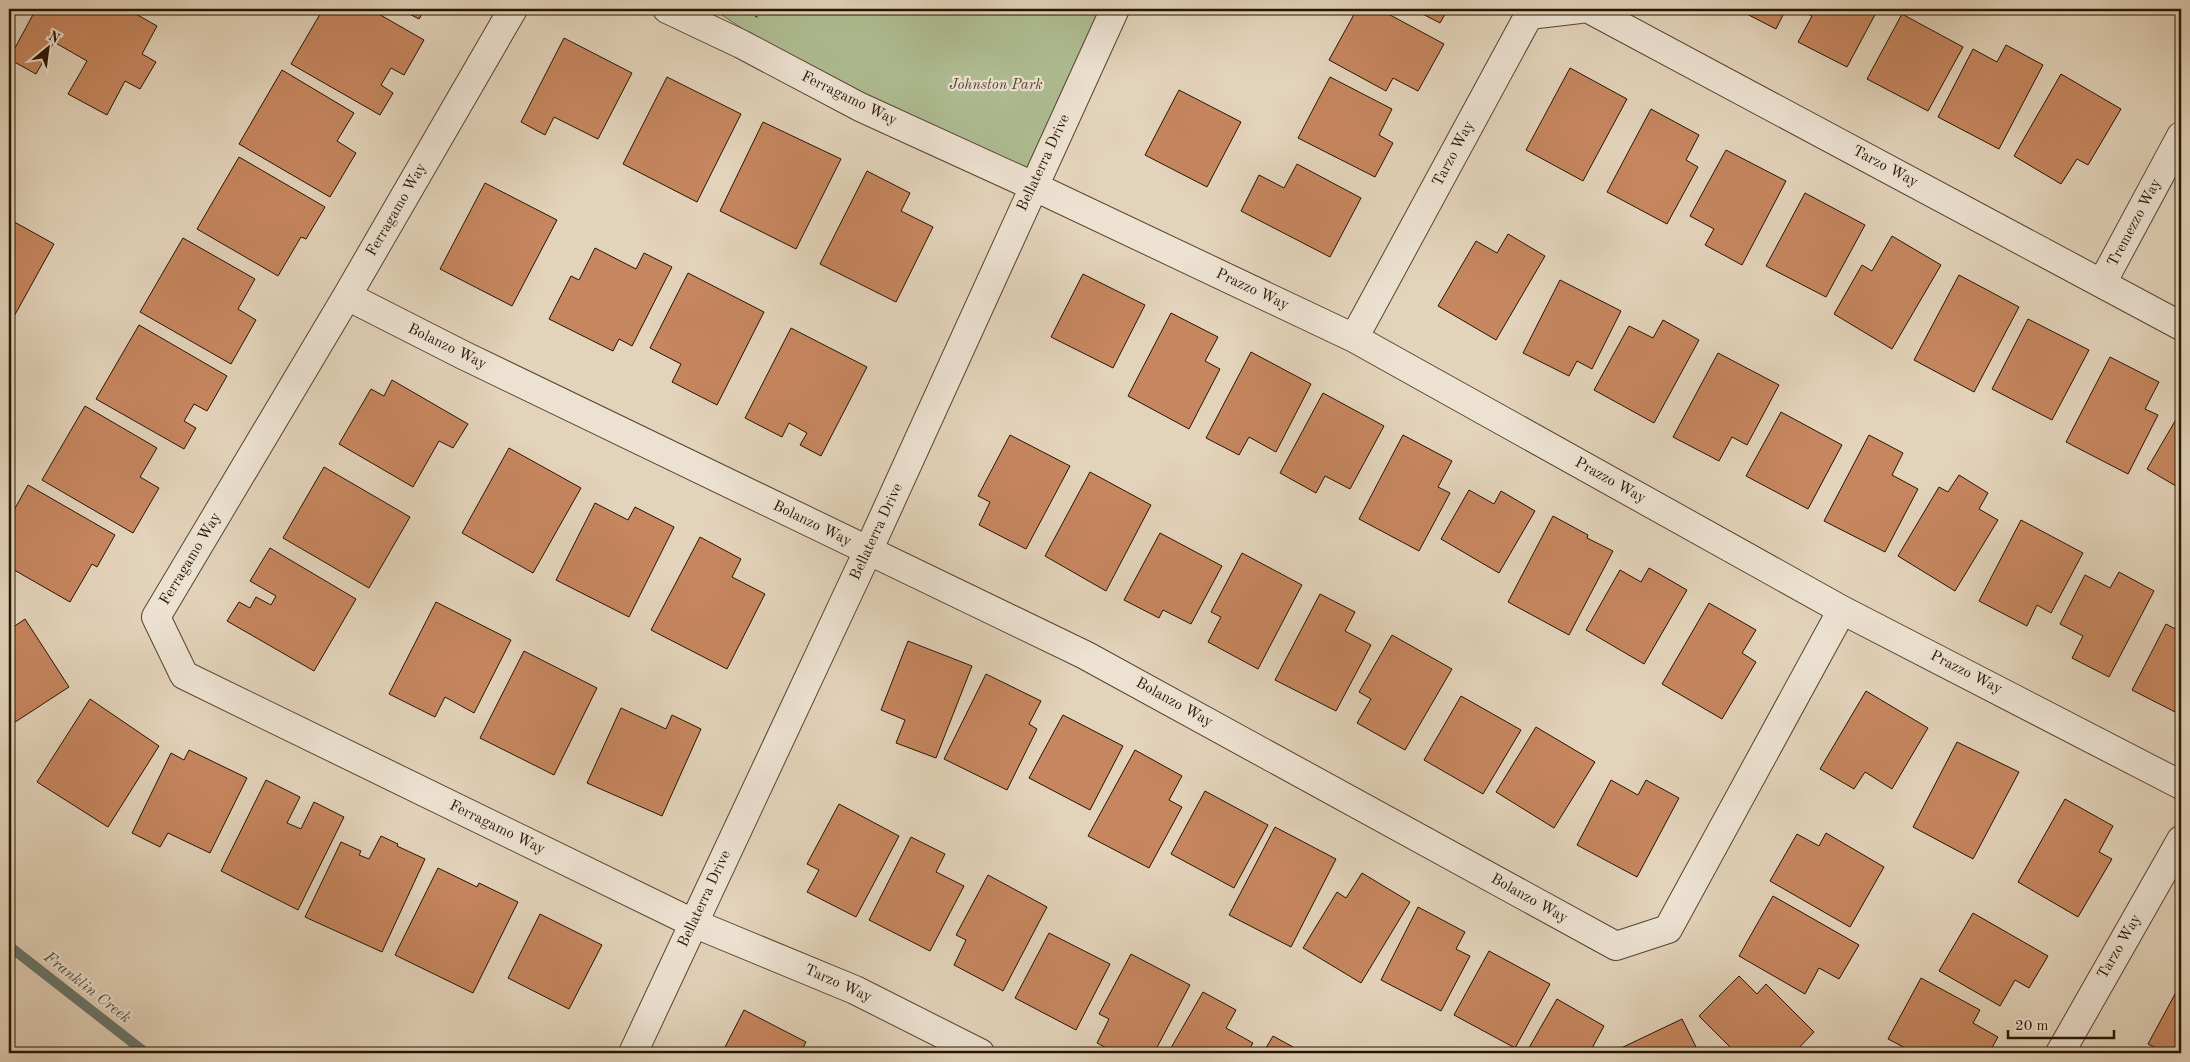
<svg xmlns="http://www.w3.org/2000/svg" width="2190" height="1062" viewBox="0 0 2190 1062" font-family="'Old Standard TT',serif">
  <style>
    .green { fill: #afbd93; stroke: #6a694a }
    .lines { fill: none; stroke-linecap: round; stroke-linejoin: round }
    .stream { stroke: #6a766e; stroke-width: 10 }
    .building { fill: #c6865f; stroke: #261501 }
    .minor-casing { stroke: #55442f; stroke-width: 30 }
    .path { stroke: #261501; stroke-width: 3; stroke-dasharray: 1 2.5; stroke-linecap: butt }
    .minor { stroke: #ede2d2; stroke-width: 28 }
    .labels { text-anchor: middle; dominant-baseline: central; stroke-width: 4.5; stroke-linejoin: round; paint-order: stroke }
    .park-label { font-size: 15px; font-style: italic; fill: #4f472d; stroke: #ede2d2 }
    .street-label { font-size: 15px; fill: #261501; stroke: #ede2d2 }
    .water-label { font-size: 16px; font-style: italic; fill: #4e4d41; stroke: #ede2d2 }
  </style>
  <rect width="100%" height="100%" fill="#e3d3ba"/>
  <filter id="stains"><feTurbulence type="fractalNoise" baseFrequency=".004" numOctaves="4"/><feColorMatrix values="0 0 0 0 .2 0 0 0 0 .09 0 0 0 0 .02 0 0 0 .5 -.17"/></filter>
  <radialGradient id="worn" r=".72"><stop offset=".6" stop-color="#630" stop-opacity="0"/><stop offset="1" stop-color="#630" stop-opacity=".3"/></radialGradient>
  <path class="green" d="M713 9H1121L1033 186 860 107Z"/>
  <g class="lines">
    <path class="stream" d="M9 946 146 1053"/>
  </g>
  <path class="building" d="M36 9H127L157 26 142 54 156 62 140 89 125 81 107 115 68 94 87 61 54 42 36 74 9 59Z
    M323 9H370L424 40 404 75 391 68 381 85 393 93 380 115 291 64Z
    M400 9H425L419 19Z
    M1357 9H1379L1444 44 1418 91 1393 78 1386 91 1329 60Z
    M1413 9H1448L1440 23Z
    M1737 9H1786L1776 29Z
    M1801 9H1878L1847 67 1798 42 1812 16 1800 10Z
    M1902 14 1963 47 1928 111 1867 79Z
    M564 38 632 73 598 139 554 117 545 135 521 122Z
    M2006 45 2043 65 1999 149 1938 117 1973 49 1997 62Z
    M1570 68 1627 99 1583 181 1526 150Z
    M282 70 354 113 337 141 356 153 330 197 239 144Z
    M2061 74 2121 109 2088 165 2077 159 2061 184 2014 156Z
    M667 77 741 114 697 202 623 164Z
    M1330 77 1392 109 1379 135 1393 143 1375 177 1298 138Z
    M1179 90 1241 122 1207 187 1145 155Z
    M1651 109 1699 135 1686 160 1698 167 1667 224 1607 192Z
    M763 122 841 159 796 249 720 211Z
    M1726 150 1786 181 1742 265 1705 245 1714 229 1690 216Z
    M239 157 325 207 306 239 301 237 278 276 197 229Z
    M1297 164 1361 198 1330 257 1241 211 1259 175 1284 188Z
    M867 171 910 193 901 211 933 227 896 302 820 264Z
    M485 183 557 220 512 306 440 269Z
    M1805 193 1865 225 1826 297 1766 266Z
    M9 219 54 244 12 320 9 319Z
    M1508 234 1545 256 1496 340 1438 306 1476 241 1497 253Z
    M1892 236 1941 265 1892 349 1834 314 1862 265 1872 271Z
    M183 238 255 279 238 309 256 320 231 364 140 312Z
    M595 248 636 269 644 253 672 267 632 346 619 339 613 351 549 319 571 276 579 280Z
    M688 273 764 312 717 405 672 382 681 364 650 348Z
    M1083 274 1145 305 1113 368 1051 337Z
    M1959 275 2019 307 1974 392 1914 360Z
    M1560 280 1621 311 1592 369 1577 361 1569 376 1523 353Z
    M1171 313 1218 337 1205 361 1220 369 1189 429 1128 396Z
    M2028 319 2089 350 2052 420 1992 389Z
    M1663 320 1699 340 1654 423 1594 390 1629 326 1653 338Z
    M139 325 227 376 207 411 194 404 184 421 196 428 184 449 96 399Z
    M791 328 867 367 821 456 800 445 807 433 789 423 782 437 745 418Z
    M1251 352 1311 384 1276 452 1249 437 1239 455 1206 438Z
    M1718 353 1779 385 1747 445 1732 437 1719 461 1673 437Z
    M2110 357 2159 382 2145 409 2158 415 2128 474 2066 442Z
    M392 380 468 424 453 448 439 441 413 487 339 444 371 389 384 396Z
    M1323 393 1384 426 1350 489 1325 476 1316 493 1280 473Z
    M85 406 157 448 140 477 159 488 133 533 42 480Z
    M2181 411V489L2147 469Z
    M1781 412 1842 445 1808 509 1746 476Z
    M1010 435 1070 466 1026 549 979 525 990 502 978 496Z
    M1403 435 1452 461 1438 487 1450 493 1419 551 1359 519Z
    M1869 435 1903 453 1892 475 1918 489 1885 552 1824 521Z
    M509 448 581 488 533 573 462 533Z
    M324 467 410 517 369 588 283 538Z
    M1090 472 1151 505 1106 591 1045 556Z
    M1959 475 1988 493 1979 509 1998 520 1955 591 1898 556 1939 487 1948 492Z
    M28 485 115 535 97 567 92 564 70 602 9 567V519Z
    M1469 490 1494 504 1501 491 1535 511 1499 573 1441 539Z
    M595 503 628 520 635 507 674 527 629 617 556 580Z
    M1553 516 1588 535 1587 538 1613 551 1569 635 1508 602Z
    M2021 520 2083 553 2051 613 2037 605 2027 626 1979 601Z
    M1160 533 1222 566 1191 624 1163 610 1159 618 1124 600Z
    M700 537 741 559 732 577 765 594 727 669 651 630Z
    M270 548 356 599 314 671 227 621 239 602 250 608 256 597 271 605 276 596 250 581Z
    M1242 553 1302 585 1258 669 1208 642 1221 617 1211 612Z
    M1649 568 1687 590 1644 664 1586 630 1620 570 1641 582Z
    M2119 572 2154 591 2109 677 2072 658 2083 636 2060 624 2085 575 2110 588Z
    M1320 594 1355 612 1345 631 1371 645 1336 711 1275 680Z
    M436 602 511 640 474 713 445 697 435 717 389 694Z
    M1709 603 1756 630 1742 653 1756 662 1722 719 1662 684Z
    M25 619 69 687 9 726V630Z
    M2166 624 2181 632V715L2132 690Z
    M1392 635 1452 669 1405 750 1357 723 1371 699 1359 692Z
    M908 641 972 666 936 758 896 743 905 720 881 710Z
    M524 651 597 688 554 775 480 738Z
    M986 674 1041 701 1029 724 1037 729 1007 790 944 759Z
    M1866 691 1928 728 1892 789 1865 772 1854 789 1820 769Z
    M1461 696 1521 730 1483 794 1424 760Z
    M90 699 159 746 108 827 37 782Z
    M621 708 666 729 672 715 701 729 662 816 587 783Z
    M1063 715 1123 746 1090 810 1029 778Z
    M1536 727 1595 762 1554 828 1496 792Z
    M1957 742 2019 772 1973 859 1913 827Z
    M189 750 247 778 210 853 168 833 160 847 132 833 171 753 184 760Z
    M1135 750 1182 776 1169 800 1182 807 1149 868 1088 836Z
    M266 780 300 797 287 823 301 829 314 802 344 817 298 910 221 871Z
    M1611 780 1638 795 1646 780 1679 798 1637 877 1577 845Z
    M1205 791 1268 825 1234 888 1171 854Z
    M2065 799 2113 826 2099 852 2112 859 2078 917 2018 882Z
    M839 804 899 836 856 917 807 892 819 870 807 864Z
    M1275 827 1336 859 1291 947 1229 915Z
    M1826 833 1884 867 1850 927 1770 881 1797 834 1819 846Z
    M381 836 398 844 397 846 425 859 382 952 305 917 341 842 361 851 359 855 369 859Z
    M911 837 945 854 936 872 964 886 930 951 869 920Z
    M438 868 477 887 479 883 518 902 473 993 395 955Z
    M1362 873 1410 902 1361 983 1303 948 1337 892 1346 898Z
    M988 875 1047 907 1003 991 954 965 966 940 956 935Z
    M1773 896 1859 945 1839 979 1819 968 1805 994 1739 956Z
    M1418 907 1465 932 1456 949 1470 956 1441 1011 1381 980Z
    M1973 913 2048 956 2029 988 2015 980 2000 1006 1939 971Z
    M540 914 602 945 569 1009 508 978Z
    M1049 933 1110 964 1076 1030 1015 998Z
    M1489 951 1550 984 1515 1048 1454 1015Z
    M1131 954 1190 985 1154 1053H1116L1097 1043 1109 1019 1099 1014Z
    M1739 976 1757 994 1766 984 1814 1032 1794 1053H1736L1699 1016Z
    M1921 978 1980 1010 1973 1023 1998 1037 1989 1053H1915L1888 1039Z
    M2181 983V1053H2166L2148 1044Z
    M1203 992 1236 1010 1226 1028 1253 1043 1247 1053H1168Z
    M1557 999 1604 1026 1591 1050 1597 1053H1526Z
    M744 1010 806 1042 800 1053H722Z
    M1682 1019 1699 1053H1621L1619 1049Z
    M1273 1036 1304 1053H1263Z"/>
  <g class="lines">
    <defs>
      <path id="minor" d="M513 9 347 296 156 617 184 675 693 923 855 990 980 1053
        M667 9 741 44 860 107 1033 186 1354 338 1842 610 2181 785
        M1589 9 2181 326
        M2102 283 2181 136
        M347 296 463 355 1085 655 1616 946 1668 929 1842 610
        M1354 338 1529 15 1580 9
        M633 1053 868 551 1115 9
        M2060 1053 2181 840"/>
    </defs>
    <use href="#minor" class="minor-casing"/>
    <path class="path" d="M756 17 760 9"/>
    <use href="#minor" class="minor"/>
  </g>
  <g class="labels">
    <g class="park-label">
      <text x="996" y="85">Johnston Park</text>
    </g>
    <g class="street-label">
      <text transform="translate(849 99) rotate(26)">Ferragamo Way</text>
      <text transform="translate(1454 154) rotate(-62)">Tarzo Way</text>
      <text transform="translate(1044 163) rotate(-65)">Bellaterra Drive</text>
      <text transform="translate(1885 167) rotate(28)">Tarzo Way</text>
      <text transform="translate(397 210) rotate(-60)">Ferragamo Way</text>
      <text transform="translate(2135 223) rotate(-62)">Tremezzo Way</text>
      <text transform="translate(1252 290) rotate(25)">Prazzo Way</text>
      <text transform="translate(447 347) rotate(26)">Bolanzo Way</text>
      <text transform="translate(1610 481) rotate(29)">Prazzo Way</text>
      <text transform="translate(812 524) rotate(26)">Bolanzo Way</text>
      <text transform="translate(877 532) rotate(-65)">Bellaterra Drive</text>
      <text transform="translate(191 559) rotate(-59)">Ferragamo Way</text>
      <text transform="translate(1966 673) rotate(27)">Prazzo Way</text>
      <text transform="translate(1174 703) rotate(29)">Bolanzo Way</text>
      <text transform="translate(497 828) rotate(26)">Ferragamo Way</text>
      <text transform="translate(705 899) rotate(-65)">Bellaterra Drive</text>
      <text transform="translate(1529 899) rotate(29)">Bolanzo Way</text>
      <text transform="translate(2120 947) rotate(-60)">Tarzo Way</text>
      <text transform="translate(838 984) rotate(24)">Tarzo Way</text>
    </g>
    <g class="water-label">
      <text transform="translate(87 988) rotate(38)">Franklin Creek</text>
    </g>
  </g>
  <rect width="2190" height="1062" fill="none" stroke="#e3d3ba" stroke-width="30"/>
  <rect x="10" y="10" width="2170" height="1042" fill="none" stroke="#261501" stroke-width="2.5"/>
  <rect x="15" y="15" width="2160" height="1032" fill="none" stroke="#261501"/>
  <g transform="translate(48 48) rotate(29)" stroke="#ede2d2" stroke-width="4" paint-order="stroke">
  <path d="M0-4L9 19L0 12L-9 19Z" fill="#261501"/>
  <text y="-8" font-size="14" font-weight="bold" text-anchor="middle" fill="#261501">N</text>
  </g>
  <path d="M2008 1030v8h106v-8" fill="none" stroke="#261501" stroke-width="2.5"/>
  <text x="2015" y="1030" font-size="15" fill="#261501" stroke="#ede2d2" stroke-width="4" paint-order="stroke">20 m</text>
  <rect width="100%" height="100%" filter="url(#stains)"/>
  <rect width="100%" height="100%" fill="url(#worn)"/>
</svg>
